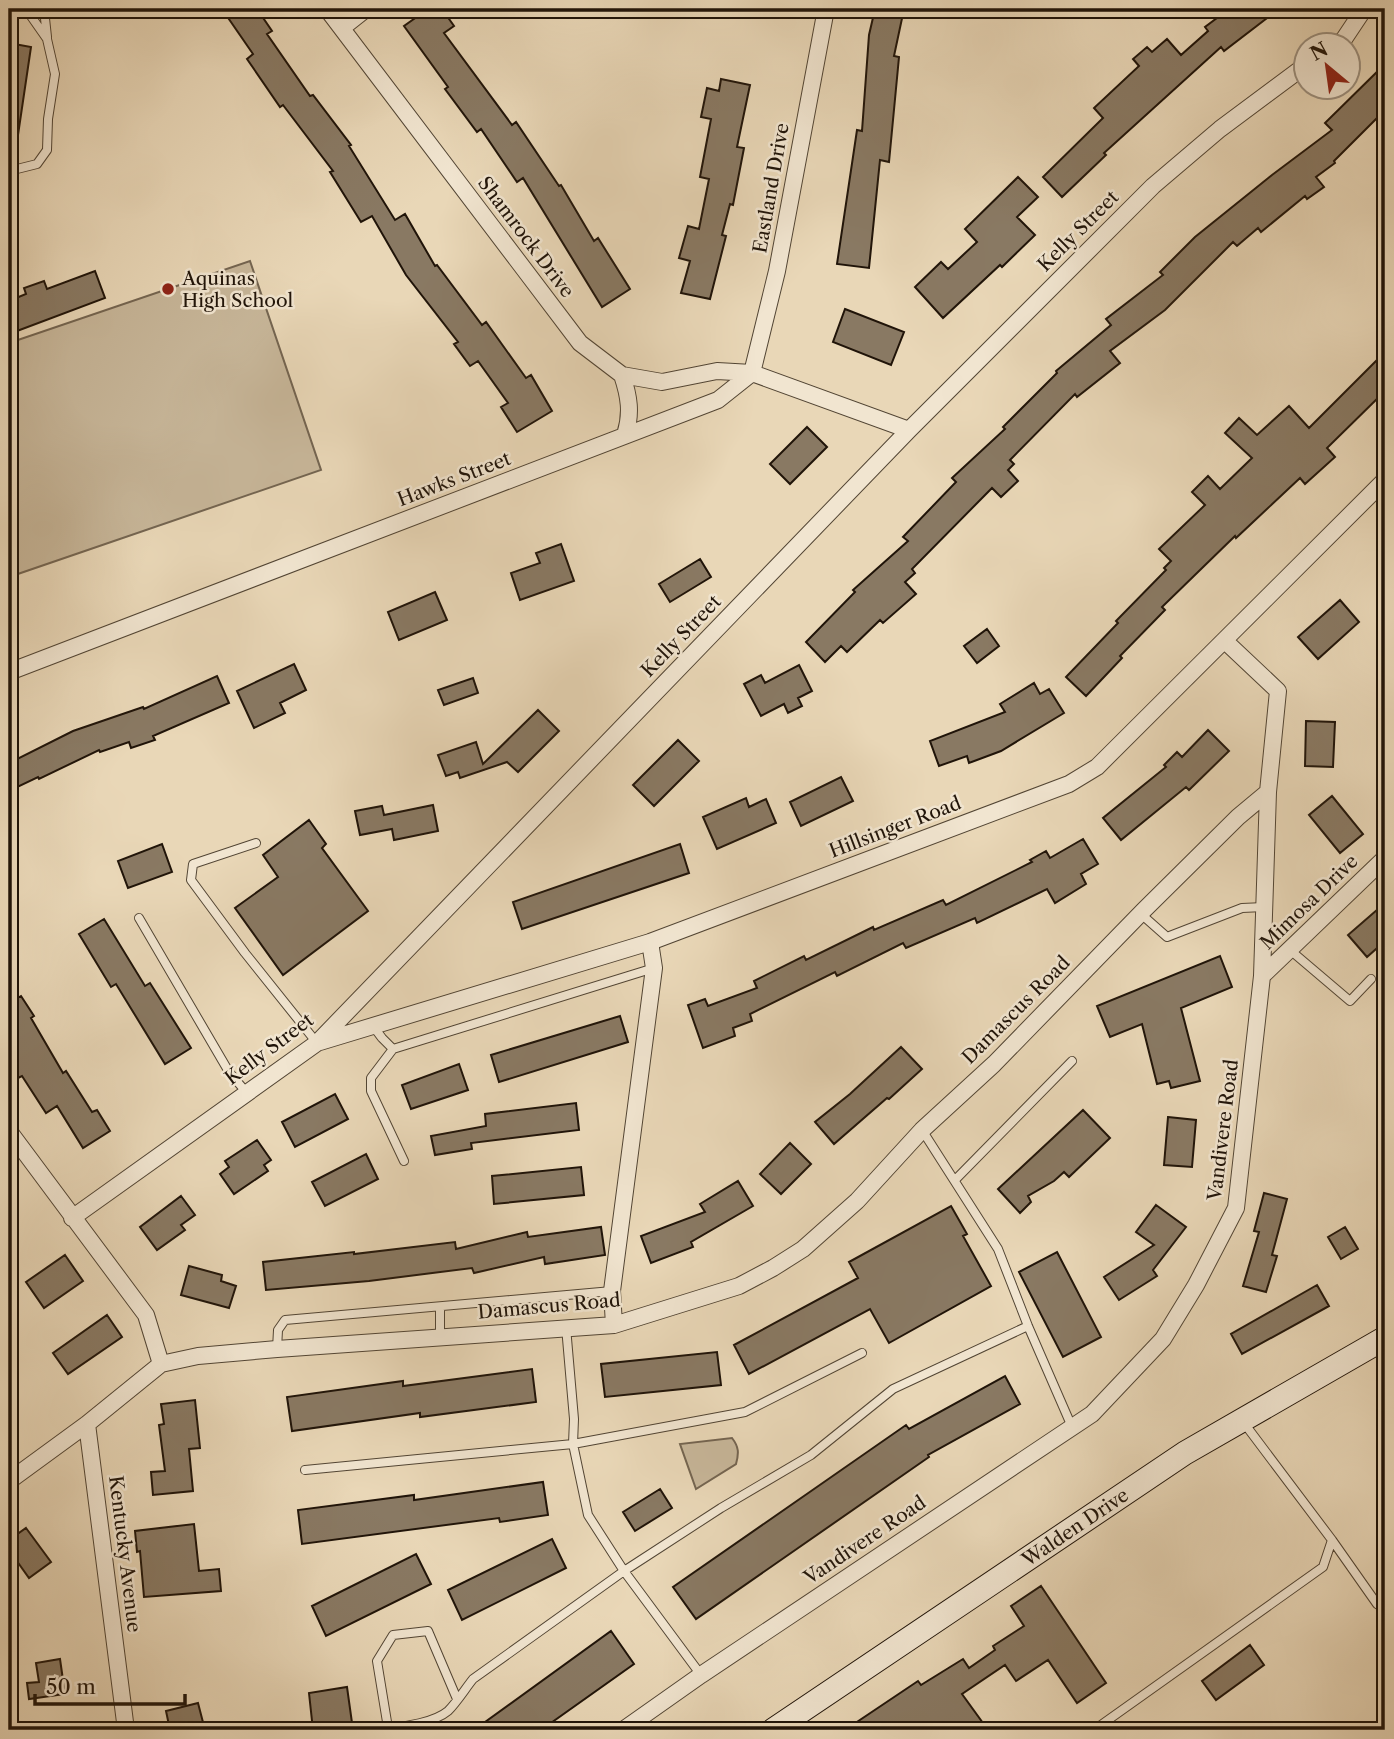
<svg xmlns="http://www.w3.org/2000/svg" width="1394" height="1739" viewBox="0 0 1394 1739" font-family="'Libre Caslon Text',serif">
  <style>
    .green { fill: #c7b699; stroke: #746551; stroke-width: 2 }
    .building { fill: #897963; stroke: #201409; stroke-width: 2 }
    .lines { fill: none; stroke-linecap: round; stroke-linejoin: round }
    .lane-casing { stroke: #524534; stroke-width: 10 }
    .street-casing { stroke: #524534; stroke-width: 18 }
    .secondary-casing { stroke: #201409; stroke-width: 25 }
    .lane { stroke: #f1e5d0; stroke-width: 8 }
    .street { stroke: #f1e5d0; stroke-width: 16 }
    .secondary { stroke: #f1e5d0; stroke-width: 23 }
    .poi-dot { fill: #8f2418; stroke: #f1e5d0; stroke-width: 2.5 }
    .labels { text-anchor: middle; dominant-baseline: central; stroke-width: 5; stroke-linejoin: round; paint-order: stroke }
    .street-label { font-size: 19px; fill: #201409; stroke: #f1e5d0 }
    .poi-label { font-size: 19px; fill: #201409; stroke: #f1e5d0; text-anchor: start }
  </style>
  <rect width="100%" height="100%" fill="#e9d7b7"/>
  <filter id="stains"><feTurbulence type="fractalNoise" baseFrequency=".00286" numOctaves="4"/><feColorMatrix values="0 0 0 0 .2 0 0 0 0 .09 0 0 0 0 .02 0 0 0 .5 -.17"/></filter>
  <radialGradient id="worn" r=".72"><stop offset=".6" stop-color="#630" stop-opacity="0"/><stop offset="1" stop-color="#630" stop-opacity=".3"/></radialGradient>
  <path class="green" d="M250 261 321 470 9 577V343Z
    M732 1438C739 1447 739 1453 736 1464L696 1489 680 1444Z"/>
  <path class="building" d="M222 9H257L272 31 267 34 310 96 313 95 351 145 349 146 395 220 405 214 435 266 437 265 482 325 486 322 526 378 531 375 552 411 517 432 501 407 508 403 478 361 470 366 454 344 458 342 406 275 372 216 361 222 330 172 333 171 283 105 280 107 247 59 253 54Z
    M428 9H442L454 26 444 33 512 125 516 122 559 186 561 185 594 241 598 238 630 289 602 307 523 178 517 182 481 129 477 132 445 89 448 87 404 26Z
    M875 9H904L894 56 899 57 889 162 880 160 869 268 837 264 857 130 862 131 869 35Z
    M1229 9H1279L1224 51 1221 47 1104 153 1106 155 1062 197 1043 177 1103 118 1094 108 1139 66 1133 59 1147 47 1152 52 1167 39 1181 55 1208 31 1205 27Z
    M9 43 31 47 18 135H9Z
    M1385 64V110L1334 161 1335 163 1316 177 1324 187 1307 199 1305 196 1261 232 1258 228 1237 246 1233 242 1165 310 1110 351 1120 363 1077 397 1075 394 1010 460 1014 464 1008 470 1018 481 1001 497 992 488 912 569 915 573 905 582 916 594 883 623 880 620 847 652 841 646 825 662 806 642 855 592 853 590 908 541 903 537 956 482 952 478 1005 429 1003 427 1057 373 1056 371 1111 325 1106 319 1163 275 1160 272 1195 237 1272 175 1332 130 1325 123Z
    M721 79 750 85 737 147 744 148 733 205 730 204 722 235 726 236 710 299 681 293 690 261 679 258 688 226 699 229 709 179 700 177 711 119 701 117 707 88 719 91Z
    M1018 177 1038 197 1017 217 1035 235 1002 267 1000 265 943 318 915 287 941 262 948 269 977 242 965 229Z
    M95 271 105 298 9 334V301L26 294 24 288 44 281 47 289Z
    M845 309 904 332 891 365 833 342Z
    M1385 352V391L1327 448 1335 457 1305 484 1300 478 1236 538 1235 536 1162 607 1165 610 1120 656 1122 658 1086 696 1066 677 1118 623 1116 621 1166 570 1164 568 1171 561 1159 549 1205 505 1192 492 1208 476 1220 489 1252 458 1225 433 1239 418 1257 435 1289 406 1309 428Z
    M807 427 827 447 790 484 770 464Z
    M561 544 574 581 520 600 511 573 540 563 536 553Z
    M700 559 711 577 670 602 659 584Z
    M435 592 447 620 399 640 388 612Z
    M1340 600 1359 622 1318 659 1298 637Z
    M987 629 999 646 977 663 964 646Z
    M294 664 306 690 280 703 285 713 254 728 237 691Z
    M799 665 812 691 798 698 802 706 788 713 784 704 761 716 744 684 761 675 765 683Z
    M217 676 229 703 153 736 155 740 131 748 129 742 100 752 99 750 39 779 38 777 9 791V763L73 731 143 707 144 709Z
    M473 678 478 693 444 705 438 690Z
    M1034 683 1040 694 1049 689 1064 713 1001 751 969 763 967 756 939 766 930 741 1005 712 1000 704Z
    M538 710 559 731 518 772 507 762 460 778 458 772 446 776 438 755 476 742 483 764Z
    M1306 721 1335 722 1333 767 1305 766Z
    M1208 730 1229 751 1189 790 1186 787 1121 840 1103 818 1166 767 1164 765 1177 752 1182 757Z
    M678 740 699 761 654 806 633 785Z
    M841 777 853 801 801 826 790 802Z
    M1332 796 1363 834 1340 853 1309 815Z
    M746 798 749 807 766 799 776 823 717 849 703 817Z
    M433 805 438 831 394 840 392 829 360 835 355 811 382 806 384 815Z
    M309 820 326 844 322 848 368 911 283 975 235 908 278 877 263 855Z
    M1083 839 1098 864 1081 874 1086 884 1055 903 1047 889 977 923 975 918 906 948 903 943 837 976 835 972 750 1014 752 1021 733 1028 735 1036 703 1048 688 1005 705 999 708 1006 757 988 754 981 804 956 806 960 873 927 874 930 943 900 946 905 1032 862 1030 860 1046 851 1050 858Z
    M162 844 172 872 128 888 118 861Z
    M680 844 689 873 522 929 513 902Z
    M1385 903V941L1367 957 1348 935Z
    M104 919 145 986 150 983 191 1048 165 1064 116 984 111 987 79 934Z
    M1220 956 1232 987 1181 1008 1200 1081 1171 1088 1169 1081 1157 1084 1142 1024 1110 1037 1097 1006Z
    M21 996 34 1016 31 1018 63 1073 66 1071 92 1112 97 1110 110 1131 83 1148 57 1106 46 1113 22 1076 16 1079 9 1067V1003Z
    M620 1016 628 1042 499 1082 491 1055Z
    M901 1047 922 1069 889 1099 887 1098 834 1144 815 1122 850 1094Z
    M459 1064 468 1090 411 1109 402 1085Z
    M335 1094 348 1119 295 1147 282 1122Z
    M576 1103 579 1130 471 1143 472 1149 435 1155 431 1136 486 1126 485 1114Z
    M1083 1110 1110 1138 1069 1177 1064 1172 1054 1181 1028 1196 1031 1202 1020 1213 998 1189Z
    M1168 1117 1196 1120 1192 1167 1164 1165Z
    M257 1140 271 1160 264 1165 268 1171 234 1194 220 1174 229 1167 225 1161Z
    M790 1143 811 1164 781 1194 760 1174Z
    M366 1154 378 1179 325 1206 312 1182Z
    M581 1167 584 1195 494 1204 492 1176Z
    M738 1181 753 1206 691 1242 693 1247 651 1263 641 1236 705 1212 700 1204Z
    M1264 1193 1287 1199 1272 1255 1277 1256 1266 1292 1243 1286 1259 1232 1254 1231Z
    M181 1196 195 1215 181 1225 185 1230 157 1250 140 1227Z
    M1156 1205 1186 1227 1153 1270 1157 1276 1119 1300 1104 1277 1154 1245 1136 1232Z
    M951 1206 967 1234 963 1236 991 1286 889 1343 870 1309 749 1374 734 1345 858 1278 849 1262Z
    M601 1227 605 1255 545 1264 544 1257 474 1273 472 1268 369 1281 266 1290 263 1262 354 1252V1254L455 1242 456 1249 527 1232 528 1237Z
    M1345 1227 1358 1249 1341 1259 1328 1237Z
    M1057 1252 1101 1337 1063 1357 1019 1272Z
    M65 1255 83 1281 44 1308 26 1282Z
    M189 1266 222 1275 221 1281 236 1286 229 1308 181 1295Z
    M1317 1285 1329 1306 1242 1354 1231 1334Z
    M107 1315 122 1337 68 1374 53 1353Z
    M717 1352 721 1385 605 1397 601 1364Z
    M532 1369 536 1402 420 1417V1413L292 1431 287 1397 403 1381V1386Z
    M1005 1376 1020 1404 928 1455 929 1457 696 1619 673 1587 906 1425 909 1429Z
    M195 1400 200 1448 189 1449 193 1491 153 1495 151 1472 165 1471 159 1425 164 1424 161 1404Z
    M543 1482 548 1515 500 1522 499 1518 302 1544 298 1510 414 1495V1500Z
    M660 1489 672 1508 635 1531 623 1512Z
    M194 1524 199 1571 219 1569 221 1591 144 1597 140 1551 137 1552 135 1531Z
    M26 1528 51 1562 29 1578 9 1550V1540Z
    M552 1539 566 1568 462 1620 448 1590Z
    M416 1554 431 1584 326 1636 312 1606Z
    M1041 1586 1106 1683 1077 1703 1048 1660 1016 1681 1005 1665 962 1694 988 1730H845L918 1681 921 1685 963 1659 969 1668 995 1650 993 1646 1024 1626 1011 1606Z
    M611 1631 634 1664 541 1730H474Z
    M1250 1645 1264 1665 1216 1700 1202 1681Z
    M60 1659 65 1694 29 1699 27 1683 39 1682 36 1663Z
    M347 1687 353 1730H313L309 1693Z
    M198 1703 205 1730H170L166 1711Z"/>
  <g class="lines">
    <defs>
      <path id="lane" d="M44 9 47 37
        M9 171 37 164 47 150 48 119 55 74 47 39 26 9
        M256 843 193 864 191 880 245 953 317 1043
        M1141 914 1167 937 1242 908 1264 907
        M139 918 229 1072 247 1093
        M1290 950 1350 1001 1371 979
        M373 1026 382 1038 393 1049 654 968
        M393 1049 371 1078V1091L404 1161
        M922 1130 998 1249 1028 1326 1072 1427
        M955 1180 1072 1061
        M440 1307V1336
        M566 1327 574 1419 573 1444 588 1515 624 1571 701 1675
        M277 1349 278 1330 285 1320 612 1291
        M305 1470 573 1444 745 1412 862 1353
        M1332 1540 1377 1604 1385 1609
        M457 1699 428 1631 393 1635 377 1661 388 1728C405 1727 435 1722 448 1711 457 1702 465 1689 473 1679L624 1571 721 1508 811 1455 893 1389 1028 1326
        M1094 1730 1323 1567 1332 1540 1244 1423"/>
      <path id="street" d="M327 9 580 343 622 375 662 382 717 371 752 373 777 271 826 9
        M342 28 366 9
        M1335 46 1344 39 1364 9
        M622 375C629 396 632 413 625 435
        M9 672 718 400 752 373 909 430
        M1262 976 1385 858
        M320 1042 650 942 1069 784 1097 767 1385 480
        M9 1131 146 1315 161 1364
        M72 1218 317 1043 909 430 1153 186 1220 129 1306 65
        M614 1325 612 1291 654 968 650 942
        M87 1424 126 1730
        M9 1481 87 1424 161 1364 198 1356 277 1349 614 1325 739 1286 773 1268 803 1249 857 1201 922 1130 994 1064 1144 910 1238 817 1268 792
        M623 1730 701 1675 1092 1414 1163 1339 1196 1285 1236 1208 1262 976 1268 792 1278 691 1225 641"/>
      <g id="secondary">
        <path id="s1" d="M773 1730 1185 1453 1385 1338"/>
      </g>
    </defs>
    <use href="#lane" class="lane-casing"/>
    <use href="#street" class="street-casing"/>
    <use href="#secondary" class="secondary-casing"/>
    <use href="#lane" class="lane"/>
    <use href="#street" class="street"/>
    <use href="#secondary" class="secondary"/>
  </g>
  <circle class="poi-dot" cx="168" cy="289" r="7"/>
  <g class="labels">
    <g class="street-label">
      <text transform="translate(771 188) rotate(-80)">Eastland Drive</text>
      <text transform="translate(1078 231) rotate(-45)">Kelly Street</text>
      <text transform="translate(526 237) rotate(53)">Shamrock Drive</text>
      <text transform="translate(454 479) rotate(-21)">Hawks Street</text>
      <text transform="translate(681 636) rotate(-46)">Kelly Street</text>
      <text transform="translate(895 827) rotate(-21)">Hillsinger Road</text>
      <text transform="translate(1309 902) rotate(-44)">Mimosa Drive</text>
      <text transform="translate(1016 1010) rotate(-45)">Damascus Road</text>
      <text transform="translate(269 1049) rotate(-37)">Kelly Street</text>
      <text transform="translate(1223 1130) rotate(-83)">Vandivere Road</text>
      <text transform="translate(549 1306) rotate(-5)">Damascus Road</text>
      <text stroke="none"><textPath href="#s1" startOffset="364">Walden Drive</textPath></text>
      <text transform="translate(865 1540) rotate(-34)">Vandivere Road</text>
      <text transform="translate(125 1554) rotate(83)">Kentucky Avenue</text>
    </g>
    <g class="poi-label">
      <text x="182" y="278">Aquinas<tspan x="182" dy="22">High School</tspan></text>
    </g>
  </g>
  <rect width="1394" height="1739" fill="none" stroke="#e9d7b7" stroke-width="35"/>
  <rect x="10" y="10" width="1373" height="1718" fill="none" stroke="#201409" stroke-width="3.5"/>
  <rect x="18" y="18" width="1359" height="1704" fill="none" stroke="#201409" stroke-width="2"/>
  <g transform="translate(1327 66) rotate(331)"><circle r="33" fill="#f1e5d0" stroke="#9d9180" stroke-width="2"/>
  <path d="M0-5L12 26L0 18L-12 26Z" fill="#8f2418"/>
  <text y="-10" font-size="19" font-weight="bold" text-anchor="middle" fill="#201409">N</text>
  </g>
  <path d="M35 1694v10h150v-10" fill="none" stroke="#201409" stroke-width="3.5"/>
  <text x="46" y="1694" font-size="21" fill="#201409" stroke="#f1e5d0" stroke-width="5" paint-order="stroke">50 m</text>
  <rect width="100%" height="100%" filter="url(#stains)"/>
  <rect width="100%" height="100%" fill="url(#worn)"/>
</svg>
